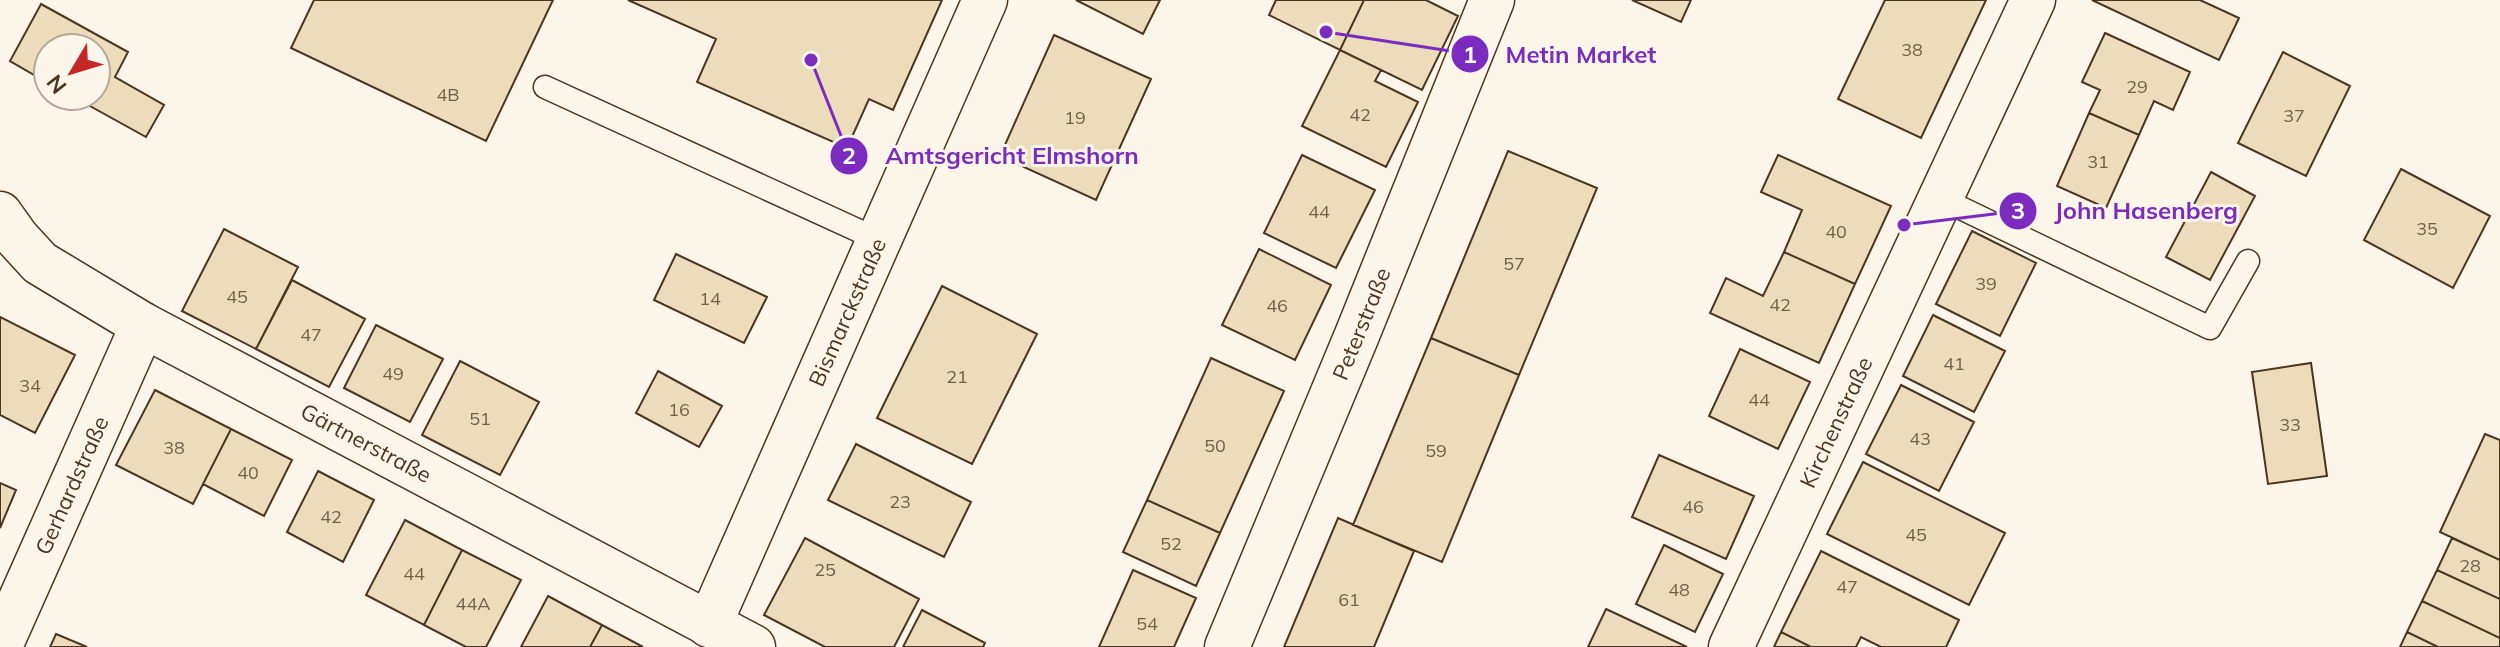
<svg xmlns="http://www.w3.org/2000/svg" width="2500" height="647" viewBox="0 0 2500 647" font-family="Mulish,sans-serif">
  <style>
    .building { fill: #ecdcbc; stroke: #4a3520; stroke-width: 2 }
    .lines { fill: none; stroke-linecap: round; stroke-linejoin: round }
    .service-casing { stroke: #4a3520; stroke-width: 25 }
    .minor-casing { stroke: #4a3520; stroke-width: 47 }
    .service { stroke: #fbf6e9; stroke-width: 22 }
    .minor { stroke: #fbf6e9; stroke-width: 44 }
    .labels { text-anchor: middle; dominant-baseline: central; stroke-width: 6; stroke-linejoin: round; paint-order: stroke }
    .number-label { font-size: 18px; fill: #725f47 }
    .street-label { font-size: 22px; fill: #4a3520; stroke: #fbf6e9 }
    .leader { fill: none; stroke: #7b2cbf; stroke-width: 3 }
    .callout-dot { fill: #7b2cbf; stroke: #fbf6e9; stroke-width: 3 }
    .mark-label { font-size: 24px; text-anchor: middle; font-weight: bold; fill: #fff }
    .callout-label { font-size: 24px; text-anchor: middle; font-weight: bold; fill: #7b2cbf; stroke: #fbf6e9; stroke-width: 6; stroke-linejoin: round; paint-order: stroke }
  </style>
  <rect width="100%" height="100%" fill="#fbf6e9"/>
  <path class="building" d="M314 0H553L486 141 291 48Z
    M628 0H942L893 110 869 99 847 148 697 82 716 39Z
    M1076 0H1160L1143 34Z
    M1276 0H1364L1340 50 1269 15Z
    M1364 0H1426L1458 16 1422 90 1340 50Z
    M1632 0H1691L1681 22Z
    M1885 0H1986L1921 138 1838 99Z
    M2092 0H2200L2239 18 2219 60Z
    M41 4 128 52 115 77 164 105 146 137 72 96H96V48H48V83L10 61Z
    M2105 33 2190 72 2173 110 2154 101 2139 135 2089 113 2100 90 2082 82Z
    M1054 35 1151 79 1096 200 1000 156Z
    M1340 50 1381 70 1375 81 1418 102 1386 167 1302 126Z
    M2283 52 2350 86 2306 176 2238 143Z
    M2089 113 2139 135 2106 208 2057 186Z
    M1508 151 1597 188 1519 375 1431 338Z
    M1302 155 1375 190 1336 268 1264 233Z
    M1778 155 1891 206 1855 284 1784 252 1802 210 1761 192Z
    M2401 169 2490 216 2453 288 2364 240Z
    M2211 172 2255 196 2210 280 2166 257Z
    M224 229 298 267 256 349 182 311Z
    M1972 231 2036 263 2000 336 1936 304Z
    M1259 249 1331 285 1295 360 1222 325Z
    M1784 252 1855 284 1819 363 1710 313 1726 278 1763 296Z
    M676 254 767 297 744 343 654 300Z
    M292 280 365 319 329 387 256 349Z
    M942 286 1037 334 972 464 877 418Z
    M1933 315 2005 351 1974 412 1903 376Z
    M0 317 75 355 35 433 0 415Z
    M376 325 443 359 410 422 344 388Z
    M1431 338 1519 375 1442 562 1353 525Z
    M1740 349 1810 382 1778 449 1709 416Z
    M1211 358 1284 391 1220 533 1147 500Z
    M460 361 539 402 500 475 422 435Z
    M2311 363 2327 476 2268 484 2252 372Z
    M658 371 722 406 699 447 636 413Z
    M1901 385 1974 422 1939 491 1866 454Z
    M155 390 231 429 193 504 116 465Z
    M231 429 292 460 264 516 203 484Z
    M2485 434 2500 440V560L2440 532Z
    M856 444 971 502 944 557 828 500Z
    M1659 455 1754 496 1726 559 1632 517Z
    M1863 462 2005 533 1969 605 1827 534Z
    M318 471 374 500 343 562 287 532Z
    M0 483 16 490 0 528Z
    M1147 500 1220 533 1196 586 1123 552Z
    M1338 518 1414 551 1374 647H1284Z
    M405 520 462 550 424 625 366 595Z
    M805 538 919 599 894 647H825L764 615Z
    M2452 538 2500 560V599L2437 570Z
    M1664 545 1723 574 1695 632 1636 604Z
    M462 550 521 580 486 647H466L424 625Z
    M1821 551 1959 620 1946 647H1881L1861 637 1856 647H1811L1781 632Z
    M1133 570 1196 598 1174 647H1099Z
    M2437 570 2500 599V638L2422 601Z
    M548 596 602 625 590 647H521Z
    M2422 601 2500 638V647H2438L2407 632Z
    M1606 609 1687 647H1588Z
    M922 610 985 643 983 647H903Z
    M602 625 643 647H590Z
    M1781 632 1811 647H1774Z
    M2407 632 2438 647H2400Z
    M56 634 87 647H50Z"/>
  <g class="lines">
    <defs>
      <path id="service" d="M545 87 879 240
        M1940 198 2210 328 2248 261"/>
      <g id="minor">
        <path id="s1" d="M0 214 17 238 40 263 143 325 753 647"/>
        <path id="s2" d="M709 625 985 0"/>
        <path id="s3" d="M0 646 143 325"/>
        <path id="s4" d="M1227 647 1357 335 1492 0"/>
        <path id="s5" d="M1731 647 2033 0"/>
      </g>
    </defs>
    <use href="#service" class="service-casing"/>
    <use href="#minor" class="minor-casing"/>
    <use href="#service" class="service"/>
    <use href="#minor" class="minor"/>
  </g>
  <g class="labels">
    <g class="number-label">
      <text x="1912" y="49">38</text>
      <text x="2137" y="86">29</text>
      <text x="448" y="94">4B</text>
      <text x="1360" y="114">42</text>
      <text x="2294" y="115">37</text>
      <text x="1075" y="117">19</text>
      <text x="2098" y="161">31</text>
      <text x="1319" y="211">44</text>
      <text x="2427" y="228">35</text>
      <text x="1836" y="231">40</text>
      <text x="1514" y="263">57</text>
      <text x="1986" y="283">39</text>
      <text x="237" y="296">45</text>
      <text x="710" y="298">14</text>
      <text x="1780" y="304">42</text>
      <text x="1277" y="305">46</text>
      <text x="311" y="334">47</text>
      <text x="1954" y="363">41</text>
      <text x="393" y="373">49</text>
      <text x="957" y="376">21</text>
      <text x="30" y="385">34</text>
      <text x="1759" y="399">44</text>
      <text x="679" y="409">16</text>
      <text x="480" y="418">51</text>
      <text x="2290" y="424">33</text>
      <text x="1920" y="438">43</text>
      <text x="1215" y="445">50</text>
      <text x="174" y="447">38</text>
      <text x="1436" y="450">59</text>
      <text x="248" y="472">40</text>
      <text x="900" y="501">23</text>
      <text x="1693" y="506">46</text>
      <text x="331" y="516">42</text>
      <text x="1916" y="534">45</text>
      <text x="1171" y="543">52</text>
      <text x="2470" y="565">28</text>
      <text x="825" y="569">25</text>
      <text x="414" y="573">44</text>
      <text x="1847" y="586">47</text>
      <text x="1679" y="589">48</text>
      <text x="1349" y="599">61</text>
      <text x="473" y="603">44A</text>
      <text x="1147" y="623">54</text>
    </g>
    <g class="street-label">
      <text stroke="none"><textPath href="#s2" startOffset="342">Bismarckstraße</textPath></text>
      <text stroke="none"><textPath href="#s4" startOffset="350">Peterstraße</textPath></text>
      <text stroke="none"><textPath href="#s5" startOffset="248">Kirchenstraße</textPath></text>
      <text stroke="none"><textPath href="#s1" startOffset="436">Gärtnerstraße</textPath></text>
      <text stroke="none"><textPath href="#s3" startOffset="176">Gerhardstraße</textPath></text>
    </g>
  </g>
  <path class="leader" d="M1326 32L1470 54M811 60L849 156M1904 225L2018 211"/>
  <g class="callout-dot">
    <circle cx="1326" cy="32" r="8"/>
    <circle cx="811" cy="60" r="8"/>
    <circle cx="1904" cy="225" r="8"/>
    <circle cx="1470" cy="54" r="20"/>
    <circle cx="849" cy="156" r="20"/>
    <circle cx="2018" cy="211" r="20"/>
  </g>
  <g class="mark-label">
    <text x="1470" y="63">1</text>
    <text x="849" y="164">2</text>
    <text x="2018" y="219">3</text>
  </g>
  <g class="callout-label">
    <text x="1581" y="63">Metin Market</text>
    <text x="1012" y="164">Amtsgericht Elmshorn</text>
    <text x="2146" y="219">John Hasenberg</text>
  </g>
  <g transform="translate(72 72) rotate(232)"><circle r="38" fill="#fbf6e9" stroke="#b4a999" stroke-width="2"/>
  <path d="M0-6L14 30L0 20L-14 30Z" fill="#c62828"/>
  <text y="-12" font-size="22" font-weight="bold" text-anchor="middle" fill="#4a3520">N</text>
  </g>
</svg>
